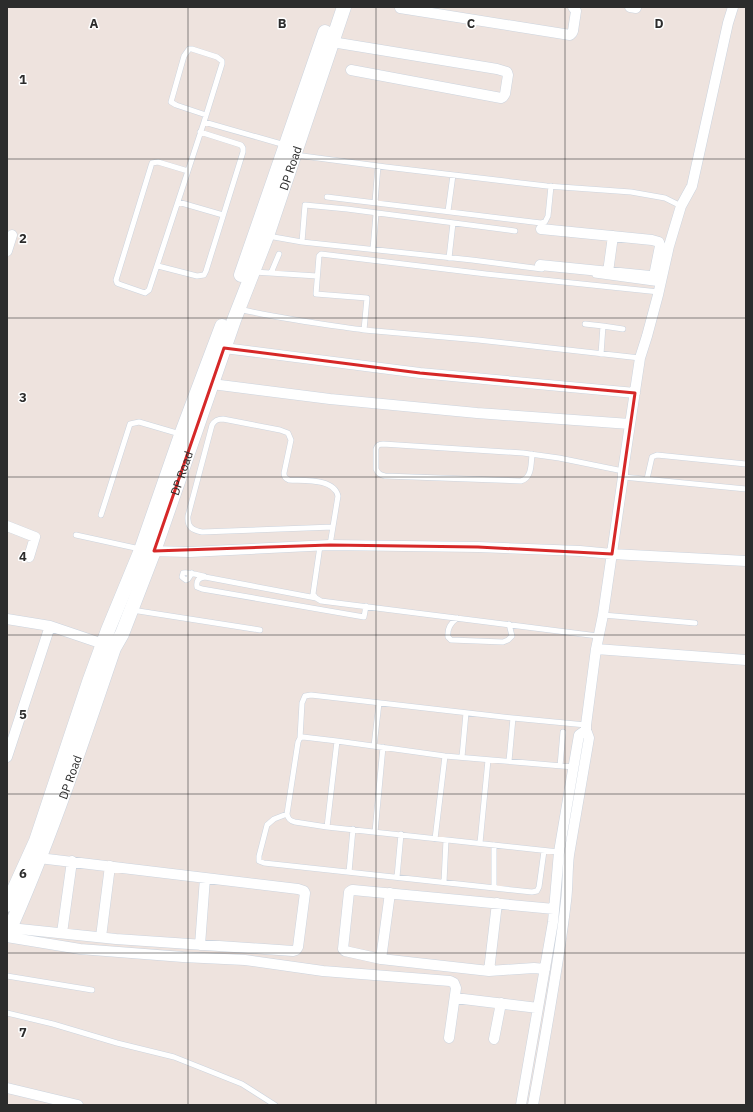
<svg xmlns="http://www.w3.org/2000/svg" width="753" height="1112" viewBox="0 0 753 1112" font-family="'IBM Plex Sans',sans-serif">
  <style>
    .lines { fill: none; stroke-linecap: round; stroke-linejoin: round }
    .lane-casing { stroke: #ccd4de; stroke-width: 6 }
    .street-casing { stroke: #ccd4de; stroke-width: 11 }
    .secondary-casing { stroke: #ccd4de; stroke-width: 15 }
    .lane { stroke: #fff; stroke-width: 5 }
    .street { stroke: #fff; stroke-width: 10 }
    .secondary { stroke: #fff; stroke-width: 14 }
    .marked { fill: none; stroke: #d62828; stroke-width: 3; stroke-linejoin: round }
    .grid { fill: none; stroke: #2c2c2c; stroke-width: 1; stroke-opacity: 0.55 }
    .labels { text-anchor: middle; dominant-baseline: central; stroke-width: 3; stroke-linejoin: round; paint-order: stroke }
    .street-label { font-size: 12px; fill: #2c2c2c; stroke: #fff }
    .grid-label { font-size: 13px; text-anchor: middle; font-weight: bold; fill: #2c2c2c; stroke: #fff; stroke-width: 3; stroke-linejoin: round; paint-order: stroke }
  </style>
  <rect width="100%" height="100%" fill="#eee3de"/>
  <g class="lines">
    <defs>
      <path id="lane" d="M204 122 222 64V61L217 57 192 49H189L184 56 171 102 176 105 206 115
        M295 155 386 167 547 186 631 192 665 198 681 206
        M188 171 158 162 152 163 151 166 116 280 117 283 119 284 145 293 149 290 204 122 285 145
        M327 197 541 223 545 222 548 216 551 186
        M178 202 223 215
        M375 202 378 166
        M448 211 453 175
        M268 236 302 242 472 260 542 269
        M302 242 305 205 347 209 515 231
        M373 249 376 214
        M449 258 453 223
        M158 266 197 276 204 275 206 271 243 152V148L241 145 200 132
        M254 272 317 276
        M271 273 279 254
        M595 275 661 284
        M239 309C280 319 322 324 364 330
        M585 324 603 326 601 354
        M603 326 623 329
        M640 358 478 340 364 330 367 298 316 294 319 256 321 254 486 274 659 292
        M532 454C531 464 532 478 521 481L385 476C381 475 378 474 376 469V449C377 445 379 444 383 444L523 453 559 458 623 471
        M623 477 746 489
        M647 479 652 457 657 455 746 464
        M101 515 130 424 139 422 180 434
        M76 535 140 549
        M330 545 338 496C334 478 304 481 289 480 285 478 284 477 284 473L291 440 288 433 280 430 223 419C218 419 215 420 212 425L188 516C187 527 192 530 202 532L333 527
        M320 546 313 594 316 598 321 601 598 636
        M192 573 188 579 186 580 182 577 183 573C190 572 197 575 204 576
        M316 598 205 577C198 578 196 581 197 587L202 589 364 617 366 606
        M132 610 260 630
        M603 615 695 623
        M457 618C451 623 447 628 448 637L451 640 503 642 508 640 512 636 509 624
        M300 738 302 703 305 696 311 695 513 718 586 725
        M374 746 379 703
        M462 757 466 713
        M509 761 513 718
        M560 766 563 732
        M287 814 274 819 267 825 259 856V861L264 863 532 892 537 891 539 887 544 851
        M327 827 295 822C290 821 288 819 287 814L298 742 300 738 303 737 337 741
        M375 832 383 747
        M435 839 445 756
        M480 843 488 760
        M494 845V888
        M559 852 327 827 337 741 445 756 574 767
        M349 872 353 829
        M397 877 401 834
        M444 882 446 840
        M7 976 92 990
        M7 1013 53 1024 117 1043 174 1057 242 1084 275 1105"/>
      <path id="street" d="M401 7 400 8 570 35 572 33 573 31 576 11 573 7
        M630 7 636 8V7
        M332 42 497 69 507 72 508 75 505 94 503 97 501 98 351 70
        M541 229 652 240 659 242 660 246 654 276
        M7 251 12 235
        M540 265 660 277
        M608 272 613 236
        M224 348 420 373 635 393
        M212 384 330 399 477 413 630 424
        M7 526 35 537 29 557
        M149 551 190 552 330 545 478 547 580 551 612 554 746 561
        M7 619 50 626 109 646
        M596 649 746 660
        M7 757 50 626
        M10 928 116 939 293 951 296 950 298 947 305 893 304 891 298 889 39 858 34 856
        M62 933 72 861
        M7 937 80 949 183 957 245 960 323 971 450 981 454 983 456 988 449 1038
        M101 937 110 866
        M200 945 205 878
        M381 959 390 893
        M545 969 534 968 489 971 381 959 345 951 343 949 349 892 352 890H353L554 909
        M489 971 497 903
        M455 998 538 1008
        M494 1039 501 1003
        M7 1088 78 1105
        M521 1105 553 922 559 852 579 735 586 730
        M533 1105C545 1038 558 969 566 901 568 886 567 871 569 855L589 738 586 730V725L596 649 603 615 623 477V471L640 358 647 336 658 295 669 246 681 206 692 186 728 23 733 7"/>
      <g id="secondary">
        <path d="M241 275 325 32"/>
        <path d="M7 905 36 841 89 682 108 630 141 550 181 435 222 326"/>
        <path id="s1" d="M7 935C49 842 81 745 114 648L122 634 154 551 234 320 267 236 344 7"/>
      </g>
    </defs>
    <use href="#lane" class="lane-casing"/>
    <use href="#street" class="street-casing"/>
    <use href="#secondary" class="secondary-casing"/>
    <use href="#lane" class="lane"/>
    <use href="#street" class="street"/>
    <use href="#secondary" class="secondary"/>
  </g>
  <path class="marked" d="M224 348 420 373 635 393 612 554 478 547 330 545 154 551Z"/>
  <path class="grid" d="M188 7V1105M376 7V1105M565 7V1105M7 159H746M7 318H746M7 477H746M7 635H746M7 794H746M7 953H746"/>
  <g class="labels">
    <g class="street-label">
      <text stroke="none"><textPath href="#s1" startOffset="818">DP Road</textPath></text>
      <text stroke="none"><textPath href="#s1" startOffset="494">DP Road</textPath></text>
      <text stroke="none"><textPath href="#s1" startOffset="170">DP Road</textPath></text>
    </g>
  </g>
  <g class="grid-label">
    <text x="94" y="28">A</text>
    <text x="282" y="28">B</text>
    <text x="471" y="28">C</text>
    <text x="659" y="28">D</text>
    <text x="23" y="84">1</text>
    <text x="23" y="243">2</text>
    <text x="23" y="402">3</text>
    <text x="23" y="561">4</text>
    <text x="23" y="719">5</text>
    <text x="23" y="878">6</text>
    <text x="23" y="1037">7</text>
  </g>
  <rect width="753" height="1112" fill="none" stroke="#2c2c2c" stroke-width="16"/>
</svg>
